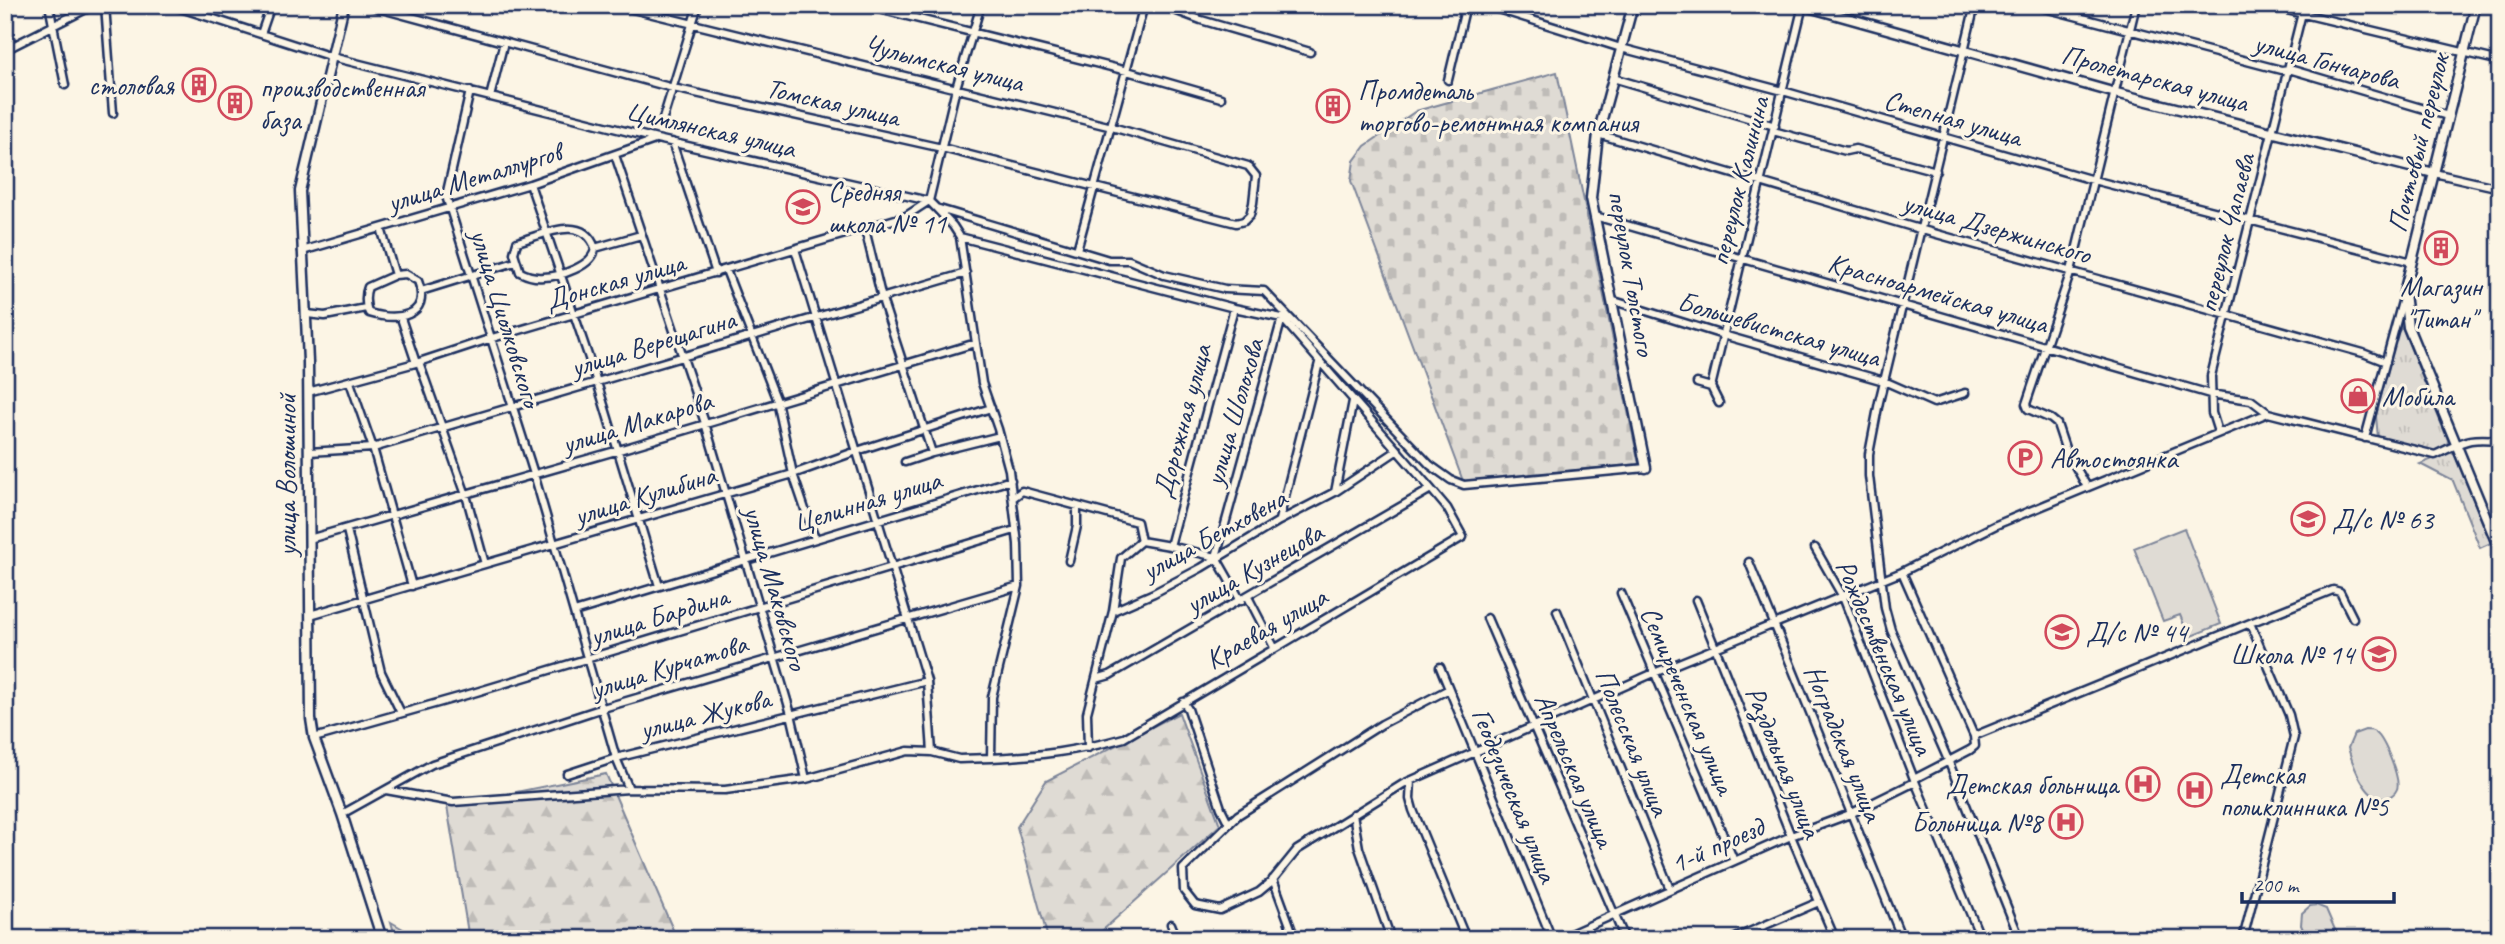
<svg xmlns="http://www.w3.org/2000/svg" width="2505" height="944" viewBox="0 0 2505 944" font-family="Caveat,sans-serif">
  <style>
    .grass { fill: url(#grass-tufts); stroke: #7d8599; stroke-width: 2 }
    .forest { fill: url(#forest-firs); stroke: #7d8599; stroke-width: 2 }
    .cemetery { fill: url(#cemetery-stones); stroke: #7d8599; stroke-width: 2 }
    .park { fill: #dfdbd4; stroke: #7d8599; stroke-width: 2 }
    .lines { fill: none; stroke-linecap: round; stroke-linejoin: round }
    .street-casing { stroke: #1b2f5e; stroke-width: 11 }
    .secondary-casing { stroke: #1b2f5e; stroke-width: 13 }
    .street { stroke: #fcf5e5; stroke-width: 6 }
    .secondary { stroke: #fcf5e5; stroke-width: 8 }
    .labels { text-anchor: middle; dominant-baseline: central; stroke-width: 6; stroke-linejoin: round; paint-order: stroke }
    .street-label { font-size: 28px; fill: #1b2f5e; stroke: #fcf5e5 }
    .poi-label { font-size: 28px; fill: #1b2f5e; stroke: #fcf5e5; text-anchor: start }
  </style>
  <defs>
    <pattern id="grass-tufts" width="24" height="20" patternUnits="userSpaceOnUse" patternTransform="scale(1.75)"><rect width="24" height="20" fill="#dfdbd4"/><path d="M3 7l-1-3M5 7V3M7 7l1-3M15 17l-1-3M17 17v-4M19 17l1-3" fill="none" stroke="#bfbcb8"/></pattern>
    <pattern id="forest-firs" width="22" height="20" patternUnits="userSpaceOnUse" patternTransform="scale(1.75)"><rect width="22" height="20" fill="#dfdbd4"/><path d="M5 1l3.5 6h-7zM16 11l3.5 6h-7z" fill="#bfbcb8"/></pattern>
    <pattern id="cemetery-stones" width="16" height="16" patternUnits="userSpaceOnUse" patternTransform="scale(1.75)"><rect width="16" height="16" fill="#dfdbd4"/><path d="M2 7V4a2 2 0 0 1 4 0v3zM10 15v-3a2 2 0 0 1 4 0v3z" fill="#bfbcb8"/></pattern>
  </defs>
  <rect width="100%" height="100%" fill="#fcf5e5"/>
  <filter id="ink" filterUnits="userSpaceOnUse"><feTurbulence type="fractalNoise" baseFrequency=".0143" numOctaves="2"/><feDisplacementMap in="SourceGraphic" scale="14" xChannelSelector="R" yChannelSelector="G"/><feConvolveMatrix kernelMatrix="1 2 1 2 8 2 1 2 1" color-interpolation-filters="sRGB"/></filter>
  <g filter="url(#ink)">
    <path class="grass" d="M2402 327 2448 440 2447 446 2435 451 2378 438 2376 416 2397 334Z
      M2450 452 2455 455 2491 543 2480 548 2453 481 2420 464Z"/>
    <path class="forest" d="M1179 713 1220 825 1093 939 1047 935 1017 827 1046 781Z
      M606 774 677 939H469L447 806Z
      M391 922 420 939H396Z"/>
    <path class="cemetery" d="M1557 72 1639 464 1463 481 1351 181 1354 161 1365 146 1416 111Z"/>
    <path class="park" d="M2184 528 2221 624 2189 637 2180 615 2163 621 2134 548Z
      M2365 730C2370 730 2372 730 2376 733 2384 739 2401 779 2397 789 2395 794 2390 797 2384 798 2366 802 2352 762 2348 748L2354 734Z
      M2316 905 2326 909 2339 939H2307L2301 925 2302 913 2310 906Z"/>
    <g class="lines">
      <defs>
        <path id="street" d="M49 5 65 85
          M105 5 113 113
          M171 5 332 57 657 139 929 201 936 208 1109 260H1129L1164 275 1225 289 1264 291 1430 465 1451 480 1464 485 1646 468
          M367 5 673 88 942 148 1236 223 1244 221 1250 215 1253 203 1256 176 1248 166 1112 127 616 5
          M863 5 1127 71 1221 98
          M1161 5 1201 20 1310 52
          M1485 5 1621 48 1783 91 2093 180 2412 262
          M1975 5 1879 402 1869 454V476L1885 608 1891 630 1948 760 2020 939
          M2033 5 2281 70 2289 69 2448 116
          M2266 5 2500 61
          M2459 5 2475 9
          M261 34 271 5
          M5 50 94 5
          M1613 78 1775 126
          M1448 80 1466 5
          M470 91 446 196 534 474 616 758 629 789 725 790 806 779
          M490 97 504 42
          M662 122 698 5
          M1773 131 1846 151 1855 149 1936 171
          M1598 134 1926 231 2363 353 2386 362
          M672 142 716 273
          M615 155 705 423 791 714 806 779 908 751 932 752
          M2434 173 2500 188
          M530 184 597 382 659 586
          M936 208 953 226 960 237 982 383 998 429 1009 470 1018 544 1019 586 992 697 991 758C1039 756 1078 751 1124 738L1463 537 1447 508 1431 489 1282 318 1234 308 960 237
          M1595 216 2210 394 2251 400 2268 413
          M381 228 395 275
          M865 229 882 299 932 453 1000 436
          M595 248C594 266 559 277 543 277 534 278 528 276 520 272L514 253 517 242C543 235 583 213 595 248L641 235
          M795 249 927 681 932 752 959 759 991 758
          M1077 250 1144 5
          M302 251 530 184 655 140
          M726 270 777 401 793 474 815 539
          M406 274 418 281C432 318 396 321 369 313 365 306 365 294 368 287L395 275Z
          M421 291 515 262
          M1611 300 1723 335 1884 381 1934 403 1965 393
          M307 314 325 316 366 308
          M401 318 416 363
          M419 362 466 495 485 564
          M350 382 373 448 412 586
          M1697 383 1711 387 1803 5
          M1711 387 1719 403
          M308 392 419 362 489 339 906 216 929 201 956 88 981 5
          M2218 432 2212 413 2211 376 2304 5
          M2365 438 2403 298
          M309 452 373 448 966 273
          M905 462 932 453
          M2087 487 2065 448 2057 424 2051 419 2028 409 2026 404 2071 271 2136 5
          M1335 492 1353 401
          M1014 497 1022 491 1137 522 1141 541
          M1279 520 1319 363
          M347 530 381 672 401 713
          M309 539 619 450 976 343
          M1170 546 1234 308
          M1815 548 1843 597 1914 779 1981 939
          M1216 557 1282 318
          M1069 561 1077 526V506
          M1749 562 1902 939
          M1902 572 1974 736 2250 623 2289 715 2294 737 2243 939
          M1621 593 1734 861
          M1248 597 1274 647
          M1696 600 1791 836 1835 939
          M1113 611 1154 593 1201 568 1279 521 1335 492 1398 450
          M1557 611 1670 889
          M574 612 1011 480
          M310 615 793 474 857 451 991 408
          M1487 618 1625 939
          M2250 623 2333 590 2340 592 2353 618
          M1440 667 1552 939
          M1096 679 1110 675 1431 489
          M1449 689 1382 724 1238 815 1183 869 1184 891 1195 905 1220 910 1259 892 1271 882 1297 850 1403 784 1654 673 1902 572 1996 525 2268 413 2435 455C2466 441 2465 437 2500 440
          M1183 702 1188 709 1221 808 1229 824
          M314 738 473 693 1015 530
          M1088 748 1087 713 1113 611 1121 558 1141 541 1170 546 1216 557 1241 601
          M567 774 616 758 927 681
          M1914 779 1970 750 1975 746 1974 736
          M1411 780 1410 799 1413 810 1466 939
          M386 790 453 802 629 789
          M342 814 432 764 603 708 1019 586
          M1353 814 1359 848 1391 939
          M1273 879 1295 939
          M1171 924 1177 939
          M1559 939 1791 836 1850 814 1915 782
          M1733 939 1819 902"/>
        <path id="secondary" d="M344 5 300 191 308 362 311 719 314 738 342 814 382 939
          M1633 5 1598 134 1591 198 1646 468
          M1801 5 2116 93 2434 173
          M2476 5 2404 293 2408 327 2500 551"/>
      </defs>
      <use href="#street" class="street-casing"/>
      <use href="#secondary" class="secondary-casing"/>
      <use href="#street" class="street"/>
      <use href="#secondary" class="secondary"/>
    </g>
  </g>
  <defs>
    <symbol id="building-ring" viewBox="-11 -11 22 22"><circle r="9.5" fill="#fcf5e5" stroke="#d1495b" stroke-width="1.5"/><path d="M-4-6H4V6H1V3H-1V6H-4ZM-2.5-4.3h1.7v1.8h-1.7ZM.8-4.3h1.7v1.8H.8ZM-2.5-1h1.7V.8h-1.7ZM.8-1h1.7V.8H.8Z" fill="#d1495b"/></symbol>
    <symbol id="school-ring" viewBox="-11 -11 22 22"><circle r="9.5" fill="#fcf5e5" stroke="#d1495b" stroke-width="1.5"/><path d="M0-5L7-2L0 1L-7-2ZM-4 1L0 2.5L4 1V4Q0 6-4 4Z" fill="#d1495b"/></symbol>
    <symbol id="shop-ring" viewBox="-11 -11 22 22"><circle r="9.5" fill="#fcf5e5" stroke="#d1495b" stroke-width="1.5"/><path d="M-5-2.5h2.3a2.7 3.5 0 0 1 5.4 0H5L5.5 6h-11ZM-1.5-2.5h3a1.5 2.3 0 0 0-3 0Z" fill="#d1495b"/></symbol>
    <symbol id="parking-ring" viewBox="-11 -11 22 22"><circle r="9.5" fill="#fcf5e5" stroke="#d1495b" stroke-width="1.5"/><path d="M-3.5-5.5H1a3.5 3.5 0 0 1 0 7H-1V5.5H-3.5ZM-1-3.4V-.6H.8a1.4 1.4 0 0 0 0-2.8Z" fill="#d1495b"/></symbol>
    <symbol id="hospital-ring" viewBox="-11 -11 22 22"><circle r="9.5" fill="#fcf5e5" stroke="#d1495b" stroke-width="1.5"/><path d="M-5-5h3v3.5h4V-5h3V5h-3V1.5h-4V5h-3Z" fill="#d1495b"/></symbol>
  </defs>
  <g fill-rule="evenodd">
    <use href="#building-ring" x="180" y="66" width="38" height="38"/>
    <use href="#building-ring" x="216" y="84" width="38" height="38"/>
    <use href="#building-ring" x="1314" y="87" width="38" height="38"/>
    <use href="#school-ring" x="784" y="188" width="38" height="38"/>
    <use href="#building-ring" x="2422" y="229" width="38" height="38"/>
    <use href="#shop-ring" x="2339" y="377" width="38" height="38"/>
    <use href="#parking-ring" x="2006" y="439" width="38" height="38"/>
    <use href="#school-ring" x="2289" y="500" width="38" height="38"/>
    <use href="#school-ring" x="2043" y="613" width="38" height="38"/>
    <use href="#school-ring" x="2360" y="635" width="38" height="38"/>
    <use href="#hospital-ring" x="2124" y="765" width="38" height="38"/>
    <use href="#hospital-ring" x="2176" y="771" width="38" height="38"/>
    <use href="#hospital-ring" x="2047" y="803" width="38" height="38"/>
  </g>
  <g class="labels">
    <g class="street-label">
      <text transform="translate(2327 61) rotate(15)">улица Гончарова</text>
      <text transform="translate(944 63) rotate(14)">Чулымская улица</text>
      <text transform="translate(2155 78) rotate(15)">Пролетарская улица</text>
      <text transform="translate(833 102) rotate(13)">Томская улица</text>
      <text transform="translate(1953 118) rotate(16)">Степная улица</text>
      <text transform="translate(711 129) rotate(13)">Цимлянская улица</text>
      <text transform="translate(2418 143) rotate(-76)">Почтовый переулок</text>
      <text transform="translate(474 177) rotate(-17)">улица Металлургов</text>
      <text transform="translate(1739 181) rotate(-76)">переулок Калинина</text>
      <text transform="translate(1997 228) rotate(16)">улица Дзержинского</text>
      <text transform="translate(2226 233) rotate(-76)">переулок Чапаева</text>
      <text transform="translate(1632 273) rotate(80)">переулок Толстого</text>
      <text transform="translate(615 281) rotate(-16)">Донская улица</text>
      <text transform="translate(1938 293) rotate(16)">Красноармейская улица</text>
      <text transform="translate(506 318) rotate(73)">улица Циолковского</text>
      <text transform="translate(1779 329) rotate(16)">Большевистская улица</text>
      <text transform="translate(653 343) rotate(-17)">улица Верещагина</text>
      <text transform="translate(1234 412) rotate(-74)">улица Шолохова</text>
      <text transform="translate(1182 421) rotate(-75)">Дорожная улица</text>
      <text transform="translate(637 422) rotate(-17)">улица Макарова</text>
      <text transform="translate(286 475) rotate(-90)">улица Волошиной</text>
      <text transform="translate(645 495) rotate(-17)">улица Кулибина</text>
      <text transform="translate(867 501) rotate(-17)">Целинная улица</text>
      <text transform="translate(1214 534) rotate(-29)">улица Бетховена</text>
      <text transform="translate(1254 568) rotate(-30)">улица Кузнецова</text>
      <text transform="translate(776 588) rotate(74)">улица Маковского</text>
      <text transform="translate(659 616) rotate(-17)">улица Бардина</text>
      <text transform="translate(1266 628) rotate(-30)">Краевая улица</text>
      <text transform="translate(1885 657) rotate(67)">Рождественская улица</text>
      <text transform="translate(669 666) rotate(-17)">улица Курчатова</text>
      <text transform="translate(1688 700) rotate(67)">Семиреченская улица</text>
      <text transform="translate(705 714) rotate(-14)">улица Жукова</text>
      <text transform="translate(1633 742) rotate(68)">Полесская улица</text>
      <text transform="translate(1844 743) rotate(68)">Ноградская улица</text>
      <text transform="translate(1784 762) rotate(68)">Раздольная улица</text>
      <text transform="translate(1575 770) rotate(67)">Апрельская улица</text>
      <text transform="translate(1515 795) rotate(68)">Геодезическая улица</text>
      <text transform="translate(1717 845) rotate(-24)">1-й проезд</text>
    </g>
    <g class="poi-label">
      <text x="174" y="85" text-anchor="end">столовая</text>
      <text x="260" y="87">производственная<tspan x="260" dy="32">база</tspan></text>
      <text x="1358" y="90">Промдеталь<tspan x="1358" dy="32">торгово-ремонтная компания</tspan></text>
      <text x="828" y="191">Средняя<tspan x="828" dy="32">школа № 11</tspan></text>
      <text x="2441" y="286" text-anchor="middle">Магазин<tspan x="2441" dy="32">"Титан"</tspan></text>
      <text x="2382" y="396">Мобила</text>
      <text x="2050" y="458">Автостоянка</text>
      <text x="2332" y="519">Д/с № 63</text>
      <text x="2086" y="632">Д/с № 44</text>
      <text x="2354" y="654" text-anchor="end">Школа № 14</text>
      <text x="2220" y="774">Детская<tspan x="2220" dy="32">поликлинника №5</tspan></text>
      <text x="2118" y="784" text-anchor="end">Детская больница</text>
      <text x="2042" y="822" text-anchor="end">Больница №8</text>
    </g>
  </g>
  <rect width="2505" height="944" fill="none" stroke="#fcf5e5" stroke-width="28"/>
  <rect x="14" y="14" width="2477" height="916" fill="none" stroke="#1b2f5e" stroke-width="2.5" filter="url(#ink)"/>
  <path d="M2242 892v10h152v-10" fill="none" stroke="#1b2f5e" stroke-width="3.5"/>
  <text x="2253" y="892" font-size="21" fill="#1b2f5e" stroke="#fcf5e5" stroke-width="5" paint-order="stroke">200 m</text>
</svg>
